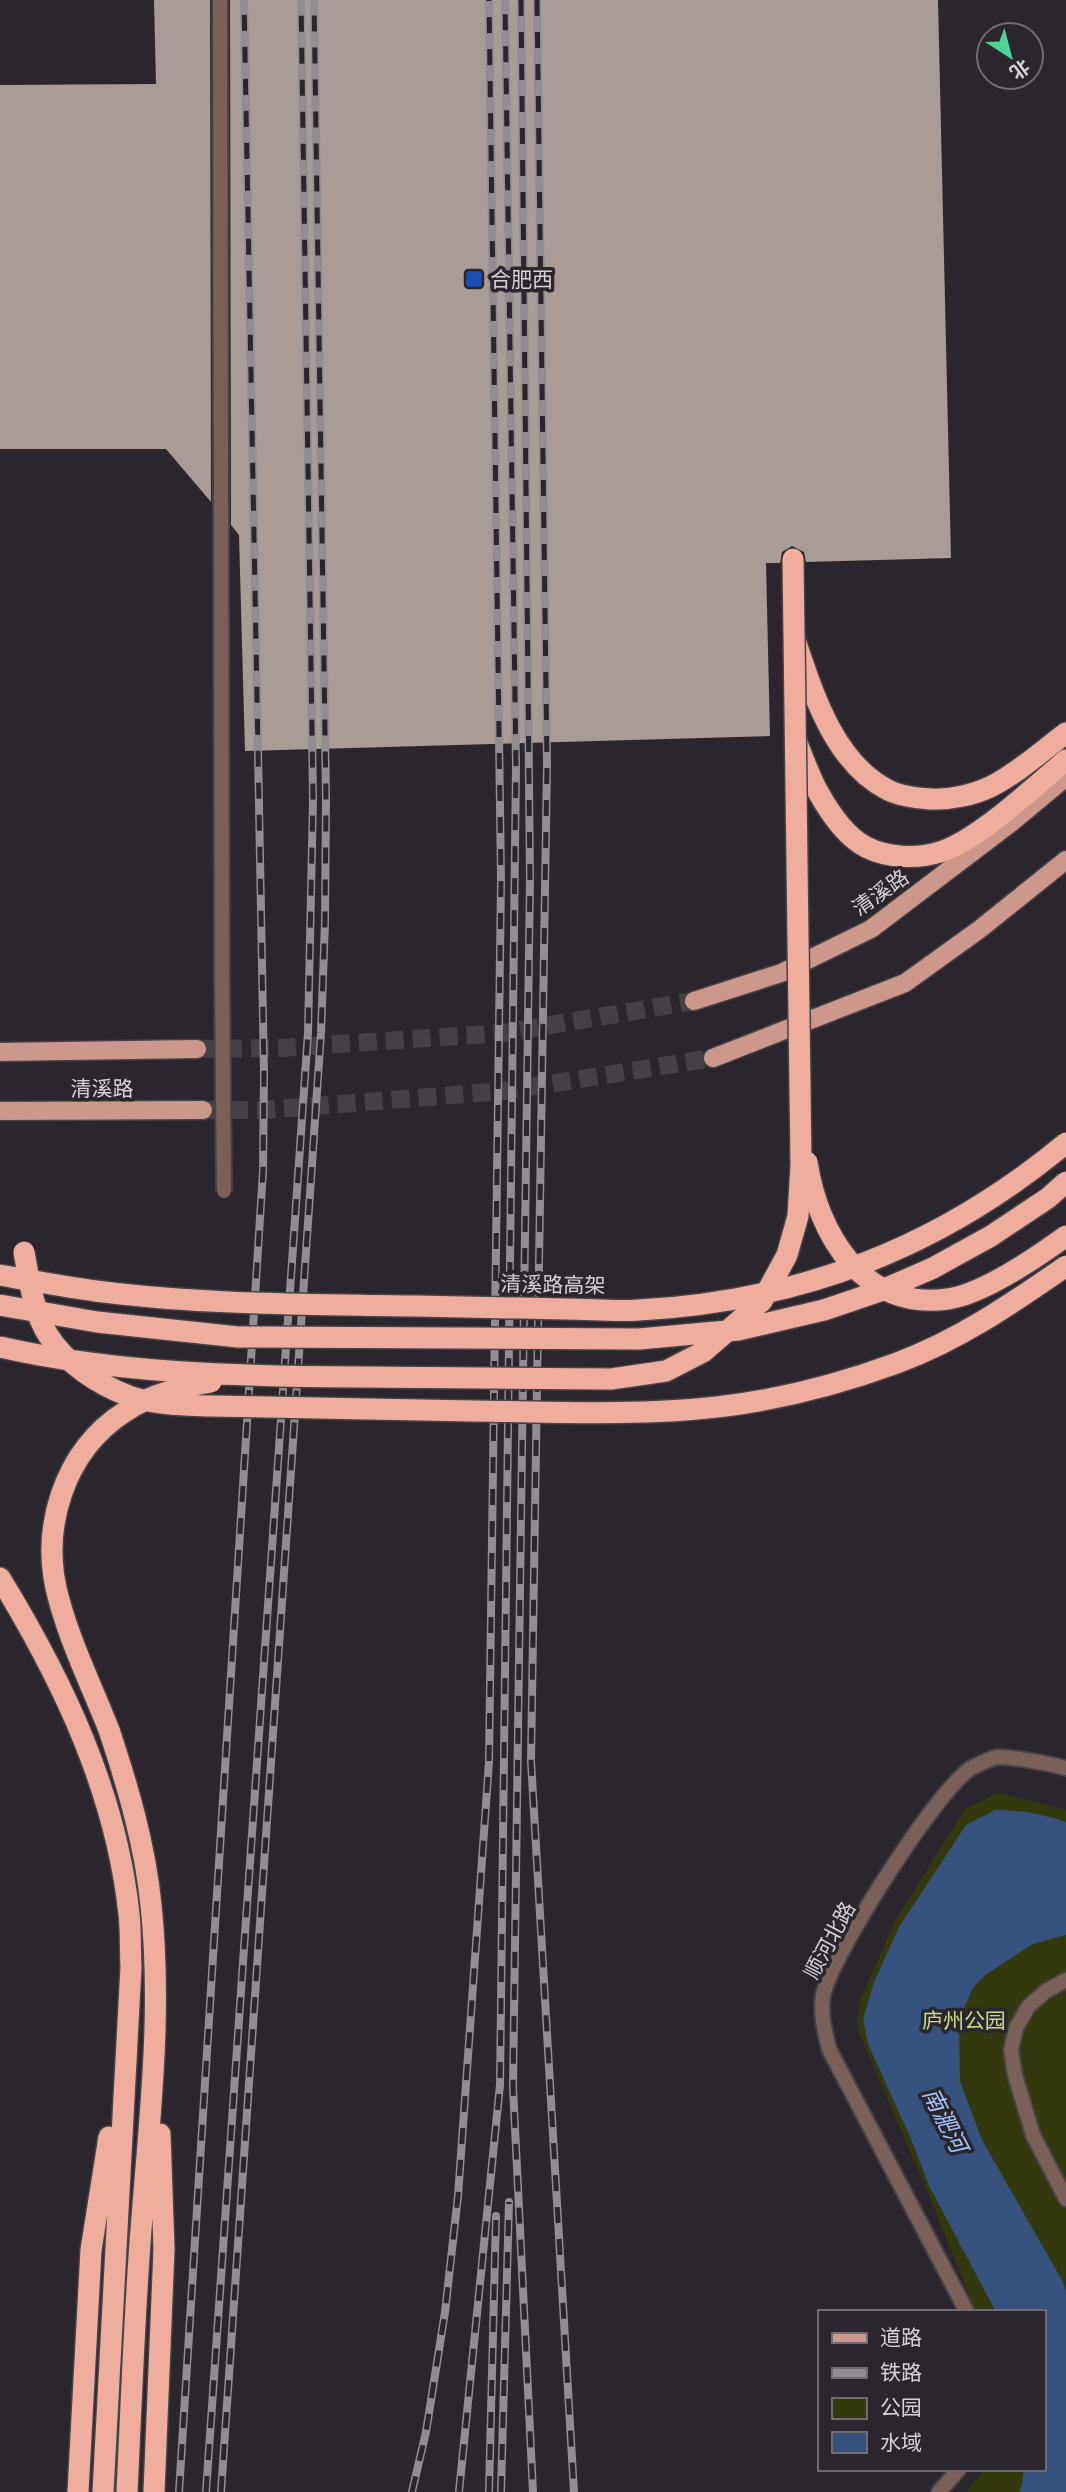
<svg xmlns="http://www.w3.org/2000/svg" width="1066" height="2492" viewBox="0 0 1066 2492" font-family="'Asap Condensed','Noto Sans SC',sans-serif">
  <style>
    .green { fill: #33390d }
    .water { fill: #35517d }
    .building { fill: #a89c97 }
    .lines { fill: none; stroke-linecap: round; stroke-linejoin: round }
    .primary-tunnel { stroke: #454046; stroke-width: 18; stroke-dasharray: 18 9; stroke-linecap: butt }
    .street-casing { stroke: #464248; stroke-width: 18 }
    .primary-casing { stroke: #464248; stroke-width: 21 }
    .highway-casing { stroke: #464248; stroke-width: 24 }
    .street { stroke: #7b605a; stroke-width: 14 }
    .primary { stroke: #ce978b; stroke-width: 18 }
    .highway { stroke: #efad9e; stroke-width: 21 }
    .rail-casing { stroke: #918d93; stroke-width: 8 }
    .rail { stroke: #2b262d; stroke-width: 5; stroke-dasharray: 16; stroke-linecap: butt }
    .street-bridge-casing { stroke: #464248; stroke-width: 18; stroke-linecap: butt }
    .highway-bridge-casing { stroke: #464248; stroke-width: 24; stroke-linecap: butt }
    .street-bridge { stroke: #7b605a; stroke-width: 14 }
    .highway-bridge { stroke: #efad9e; stroke-width: 21 }
    .transit-dot { fill: #1a4fb4; stroke: #2b262d; stroke-width: 2.5 }
    .labels { text-anchor: middle; dominant-baseline: central; stroke-width: 7; stroke-linejoin: round; paint-order: stroke }
    .poi-label { font-size: 21px; fill: #d6d2d7; stroke: #2b262d; text-anchor: start }
    .street-label { font-size: 21px; fill: #d6d2d7; stroke: #2b262d }
    .park-label { font-size: 21px; fill: #c9d984; stroke: #2b262d }
    .water-label { font-size: 23px; font-style: italic; fill: #a2c6fe; stroke: #2b262d }
  </style>
  <rect width="100%" height="100%" fill="#2b262d"/>
  <path class="green" d="M998 1793 1066 1810V2492H966L985 2469H1043V2312H976L924 2183 857 2028 860 2001 895 1921 965 1809Z"/>
  <path class="water" d="M995 1810C1020 1810 1043 1814 1066 1822V1935L1033 1944 985 1975 973 1988 959 2019 960 2081 982 2140 1063 2282 1066 2292V2492H1019L1022 2484 1024 2469H1043V2312H996L929 2186 911 2139 868 2044 863 2019 874 1982 899 1927 966 1825Z"/>
  <path class="building" d="M154 0H210L211 502 166 449H0V85L156 84Z
    M230 0H938L951 558 806 562 804 552 792 546 782 552 780 563H766L770 736 245 751 239 535 231 525Z"/>
  <g class="lines">
    <path class="primary-tunnel" d="M197 1049 281 1048 503 1033 694 1001
      M203 1110H264L504 1091 713 1058"/>
    <defs>
      <path id="street" d="M220 0 222 981
        M1066 1980 1046 1991 1028 2007 1016 2028 1011 2050 1015 2075 1033 2135 1066 2199
        M967 2312 829 2049C825 2032 820 2013 823 1996 829 1959 940 1784 973 1767 980 1764 990 1758 998 1757 1013 1757 1051 1764 1066 1768
        M939 2492 959 2469"/>
      <path id="primary" d="M694 1001 781 973 871 929 1012 822 1066 777
        M0 1052 197 1049
        M713 1058 905 983 980 929 1066 860
        M0 1111 203 1110"/>
      <path id="highway" d="M796 643C814 696 835 763 888 790 900 796 916 798 930 799 950 800 974 795 992 786 1019 772 1042 751 1066 733
        M796 741C803 757 809 775 817 790 828 810 846 837 866 847 887 858 918 859 940 852 978 840 1034 787 1066 760
        M0 1578C63 1681 116 1792 129 1914 131 1931 130 1949 131 1967L103 2492
        M109 1730C128 1787 145 1845 151 1905 163 2018 148 2131 140 2243 134 2326 131 2409 127 2492
        M78 2492 91 2250 109 2137
        M154 2492 164 2249 160 2134"/>
    </defs>
    <use href="#street" class="street-casing"/>
    <use href="#primary" class="primary-casing"/>
    <use href="#highway" class="highway-casing"/>
    <use href="#street" class="street"/>
    <use href="#primary" class="primary"/>
    <use href="#highway" class="highway"/>
    <defs>
      <path id="rail" d="M521 0 530 880 513 2087 533 2492
        M537 0 547 765 531 1761 574 2492
        M179 2492 263 1171 264 1073 244 0
        M206 2492 308 1033 313 799 301 0
        M221 2492 321 1033 325 922 326 799 314 0
        M412 2492 426 2432 445 2312 458 2196 489 1762 501 881 489 0
        M459 2492 500 2085 516 767 505 0
        M489 2492 496 2216
        M501 2492 509 2202"/>
    </defs>
    <use href="#rail" class="rail-casing"/>
    <use href="#rail" class="rail"/>
    <defs>
      <path id="street-bridge" d="M222 981 224 1191"/>
      <path id="highway-bridge" d="M807 1162C818 1235 864 1311 948 1299 983 1294 1037 1257 1066 1236
        M24 1252C29 1279 33 1311 48 1335 65 1363 99 1385 129 1396 155 1405 184 1405 210 1406 298 1408 386 1409 474 1411 555 1412 637 1416 717 1407 778 1400 840 1384 897 1363 959 1340 1013 1303 1066 1266
        M0 1275C35 1281 70 1288 104 1292 208 1305 312 1304 416 1306 466 1307 516 1308 566 1309 590 1309 615 1312 639 1310 802 1301 941 1247 1066 1143
        M0 1305 97 1322 238 1337 639 1339 738 1330 824 1310 880 1291 933 1268 991 1236 1048 1198 1066 1182
        M0 1347C119 1374 239 1376 360 1377 444 1378 527 1378 611 1379L666 1371 703 1352 762 1301 787 1255 798 1216 801 1165 793 559
        M109 1730C92 1687 71 1644 59 1600 39 1530 63 1451 126 1411 151 1394 182 1387 211 1382"/>
    </defs>
    <use href="#street-bridge" class="street-bridge-casing"/>
    <use href="#highway-bridge" class="highway-bridge-casing"/>
    <use href="#street-bridge" class="street-bridge"/>
    <use href="#highway-bridge" class="highway-bridge"/>
  </g>
  <rect class="transit-dot" x="465" y="270" width="18" height="18" rx="3.5"/>
  <g class="labels">
    <g class="poi-label">
      <text x="490" y="279">合肥西</text>
    </g>
    <g class="street-label">
      <text transform="translate(880 892) rotate(-35)">清溪路</text>
      <text x="102" y="1088">清溪路</text>
      <text transform="translate(553 1284) rotate(1)">清溪路高架</text>
      <text transform="translate(829 1940) rotate(-62)">顺河北路</text>
    </g>
    <g class="park-label">
      <text x="964" y="2020">庐州公园</text>
    </g>
    <g class="water-label">
      <text transform="translate(945 2120) rotate(63)">南淝河</text>
    </g>
  </g>
  <rect x="818" y="2310" width="228" height="161" fill="#2b262d" stroke="#6f6b71" stroke-width="2"/>
  <rect x="832" y="2333" width="35" height="10" fill="#ce978b" stroke="#6f6b71" stroke-width="2"/>
  <text x="880" y="2345" font-size="21" fill="#d6d2d7">道路</text>
  <rect x="832" y="2368" width="35" height="10" fill="#918d93" stroke="#6f6b71" stroke-width="2"/>
  <text x="880" y="2380" font-size="21" fill="#d6d2d7">铁路</text>
  <rect x="832" y="2398" width="35" height="21" fill="#33390d" stroke="#6f6b71" stroke-width="2"/>
  <text x="880" y="2415" font-size="21" fill="#d6d2d7">公园</text>
  <rect x="832" y="2432" width="35" height="21" fill="#35517d" stroke="#6f6b71" stroke-width="2"/>
  <text x="880" y="2450" font-size="21" fill="#d6d2d7">水域</text>
  <g transform="translate(1010 56) rotate(144)"><circle r="33" fill="#2b262d" stroke="#6f6b71" stroke-width="2"/>
  <path d="M0-5L12 26L0 18L-12 26Z" fill="#4ed399"/>
  <text y="-10" font-size="19" font-weight="bold" text-anchor="middle" fill="#d6d2d7">北</text>
  </g>
</svg>
